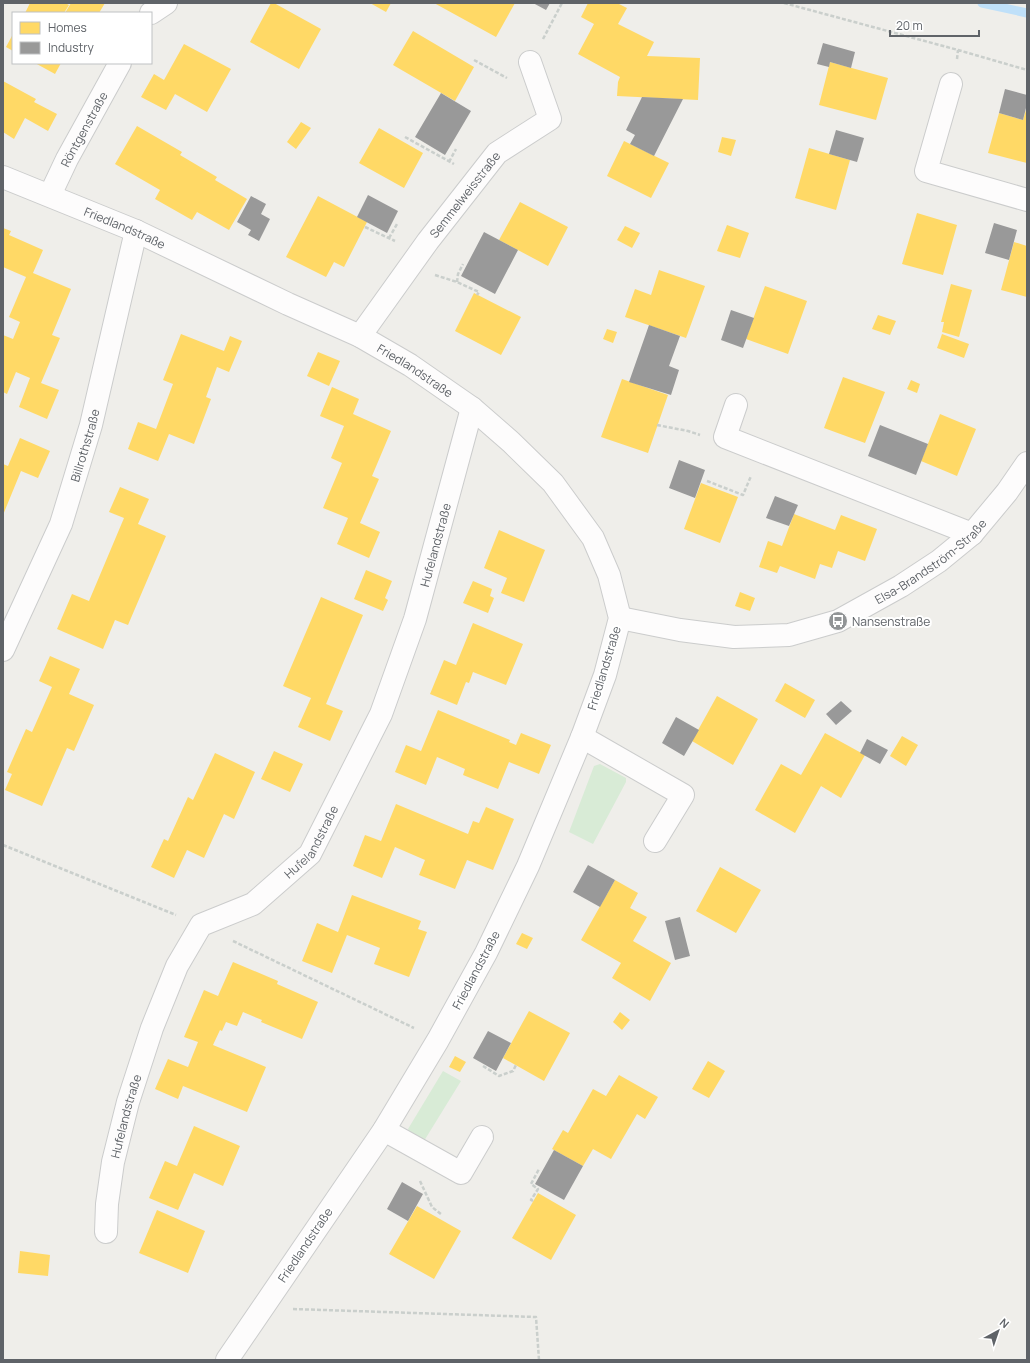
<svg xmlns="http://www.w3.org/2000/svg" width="1030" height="1363" viewBox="0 0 1030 1363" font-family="Manrope,sans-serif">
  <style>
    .green { fill: #d8ebd6 }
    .homes { fill: #ffd966 }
    .industry { fill: #999 }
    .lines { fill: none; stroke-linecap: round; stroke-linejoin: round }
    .stream { stroke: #bfe0f9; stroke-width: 9 }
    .minor-casing { stroke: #cbcccc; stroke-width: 24 }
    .path { stroke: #cacfcc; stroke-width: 2.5; stroke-dasharray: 4 2; stroke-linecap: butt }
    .minor { stroke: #fdfcfc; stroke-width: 22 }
    .labels { text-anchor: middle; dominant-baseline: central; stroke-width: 4; stroke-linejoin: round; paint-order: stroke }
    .street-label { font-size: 12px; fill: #5f6368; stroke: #fff }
    .poi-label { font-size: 12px; fill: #5f6368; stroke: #fff; text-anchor: start }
  </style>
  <rect width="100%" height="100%" fill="#efeeea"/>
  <path class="green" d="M600 764 626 778V782L593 844 569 832 594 766Z
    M443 1071 461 1081 424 1141 411 1134 408 1129Z"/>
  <path class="homes" d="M30 3H65L69 5 64 13H25Z
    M71 3H105L99 13H65Z
    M271 3H274L321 29 299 69 250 42Z
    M370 3H391L386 12Z
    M434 3H515L496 37Z
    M588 3H617L627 8 618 24 654 42 647 56 700 58 698 100 617 96 618 82 620 77 578 54 594 24 581 17Z
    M413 31 474 67 455 101 393 65Z
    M13 34V51L6 47Z
    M184 44 231 69 207 112 175 94 166 110 141 97 154 74 164 80Z
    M830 62 888 78 876 120 819 105Z
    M35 63H61L55 74Z
    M3 81 36 99 34 102 57 114 48 131 25 118 14 139 3 132Z
    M1026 110H1027V163L988 153 999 113 1023 120Z
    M301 122 311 128 296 149 287 142Z
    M137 126 182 152 180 155 217 177 215 180 247 199 229 230 197 212 192 220 155 199 160 190 115 164Z
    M379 128 423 153 404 188 359 163Z
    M722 137 736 140 731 156 718 152Z
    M624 141 669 163 651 198 607 176Z
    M809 148 850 160 836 210 795 198Z
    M318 196 367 222 344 267 334 262 326 277 286 257Z
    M520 202 568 227 548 266 499 240Z
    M917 213 957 225 943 275 902 264Z
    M727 225 749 233 740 258 717 251Z
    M625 226 640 233 632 248 617 240Z
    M3 228 11 231 9 235 43 250 33 273 71 289 52 335 60 338 41 383 59 390 47 419 19 407 30 378 16 372 7 394 3 392V335L13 339 20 322 9 317 26 277 3 267Z
    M1014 242 1027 246V297L1001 290Z
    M659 270 705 286 686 338 625 317 635 289 651 295Z
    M951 284 972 290 959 337 942 332 944 322H941Z
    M765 286 807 301 788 354 746 339Z
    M474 293 521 317 501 355 455 331Z
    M878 315 896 321 890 335 872 329Z
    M607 329 617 332 613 343 603 339Z
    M181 334 224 351 230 336 242 341 229 372 217 367 206 397 211 399 194 444 169 434 158 461 128 449 138 422 156 429 173 384 163 380Z
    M942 334 969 344 964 358 937 348Z
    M318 352 340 361 329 386 307 376Z
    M843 377 885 392 865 443 824 428Z
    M622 379 668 395 648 453 601 437Z
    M911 380 920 384 917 393 907 389Z
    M332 387 359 399 353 414 391 431 372 476 379 479 360 523 380 532 369 558 337 544 348 518 323 508 342 463 331 458 344 426 320 416Z
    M940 414 976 429 957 476 921 461Z
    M20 438 50 451 38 478 21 471 3 515V464L8 466Z
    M701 483 738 497 720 543 684 529Z
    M120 487 149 499 138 524 166 536 128 625 115 620 103 649 57 629 72 594 89 601 124 518 109 512Z
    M794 514 835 530 841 515 877 529 865 561 838 551 832 568 820 564 815 579 780 566 777 573 759 567 768 541 782 546Z
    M499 530 545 550 524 602 501 593 507 578 484 568Z
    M366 570 392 581 385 598 388 600 383 611 354 599Z
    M473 581 492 589 490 596 494 598 488 613 463 603Z
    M740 592 755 598 750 611 735 606Z
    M321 597 363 615 326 704 343 711 330 741 298 727 311 698 283 686Z
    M473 623 523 644 506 685 473 672 469 683 466 682 457 705 430 694 444 660 456 665Z
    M50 656 80 669 69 694 94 705 74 751 67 748 42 806 5 790 12 774 7 772 26 729 32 732 52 687 39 681Z
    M785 683 815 700 805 718 775 701Z
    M717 696 758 719 733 765 692 741Z
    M438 710 510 740 509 742 516 745 521 733 551 745 539 774 509 762 498 789 463 775 465 769 437 757 426 785 395 772 406 745 421 751Z
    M825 733 865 755 841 798 821 786 795 833 755 810 781 764 801 775Z
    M902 736 918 745 906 766 890 756Z
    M274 751 303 764 290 792 261 779Z
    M215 753 255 772 234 819 224 814 204 858 187 850 174 878 151 867 164 839 168 841 188 797 193 800Z
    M396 804 468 834 473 821 479 823 486 807 514 819 493 870 467 860 455 889 419 875 425 860 395 847 382 878 353 866 365 835 381 841Z
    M720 867 761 890 736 933 696 911Z
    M615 880 638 893 630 908 647 917 633 941 671 963 650 1001 612 978 621 963 581 940Z
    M352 895 421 921 418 929 427 932 409 977 374 964 380 948 347 935 332 973 302 961 317 923 338 932Z
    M522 933 533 938 527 949 516 944Z
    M233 962 278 981 277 984 318 1002 302 1039 261 1022 262 1020 243 1012 237 1026 226 1022 222 1031 220 1030 213 1045 266 1067 247 1112 183 1086 178 1099 155 1089 168 1059 188 1067 198 1042 184 1037 192 1018 204 990 218 996Z
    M529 1011 570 1033 544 1081 503 1058Z
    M620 1012 630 1020 622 1030 613 1022Z
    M455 1056 466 1062 460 1072 449 1067Z
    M708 1061 725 1071 709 1098 692 1089Z
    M619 1075 658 1097 645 1119 637 1114 611 1159 593 1149 583 1166 552 1149 563 1130 568 1133 593 1089 606 1096Z
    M194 1126 240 1146 223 1186 194 1173 178 1210 149 1198 165 1161 177 1166Z
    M538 1193 576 1215 551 1260 512 1238Z
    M417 1206 461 1231 434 1279 389 1254Z
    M157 1210 205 1231 188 1273 139 1253Z
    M20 1251 50 1255 48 1276 18 1273Z"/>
  <path class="industry" d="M533 3H550L546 10Z
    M823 43 855 52 851 68 830 62 829 67 817 64Z
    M1005 89 1027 95V104L1023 120 999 113Z
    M441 93 471 111 445 155 415 137Z
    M642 97 683 99 654 156 630 144 635 135 626 130Z
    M836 130 864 138 857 162 829 154Z
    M368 195 398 211 387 233 357 217Z
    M251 196 266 204 261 214 270 219 259 241 248 235 251 230 237 222Z
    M994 223 1017 230 1009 260 985 253Z
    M484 232 518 250 495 294 461 276Z
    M731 310 754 318 743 348 721 340Z
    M649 325 680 336 669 366 679 370 671 395 629 382Z
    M880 425 928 444 916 475 868 456Z
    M679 460 705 470 695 498 669 488Z
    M775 496 798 505 789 526 766 518Z
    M841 701 852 711 836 725 826 714Z
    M676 717 699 730 684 756 662 743Z
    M867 739 888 750 880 764 860 753Z
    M588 865 615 880 600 907 573 892Z
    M680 917 690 956 675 960 665 921Z
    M488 1031 511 1043 496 1071 473 1058Z
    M554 1150 583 1166 564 1200 535 1184Z
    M402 1182 423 1194 408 1221 387 1209Z"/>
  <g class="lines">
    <path class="stream" d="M982 3 1027 13"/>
    <defs>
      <g id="minor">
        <path d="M151 13 166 3"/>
        <path d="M951 84 926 171 1027 200"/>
        <path id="s1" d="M3 177 136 231 288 304 360 336 410 365 472 408 511 442 553 483 593 538 609 575 620 618 605 675 582 737 528 866 486 953 438 1040 384 1130 227 1360"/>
        <path id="s2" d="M50 195 67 159 120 63"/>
        <path id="s3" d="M360 336 428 241 497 153 550 119 530 62"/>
        <path d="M736 405 725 437 972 534"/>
        <path id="s4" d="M620 618 680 630 734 637 789 635 838 621 901 586 939 561 972 534 1007 492 1027 463"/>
        <path id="s5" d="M3 650 61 524 91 425 136 231"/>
        <path d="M582 737 683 795 655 841"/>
        <path d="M384 1130 461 1173 482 1137"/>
        <path id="s6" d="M106 1232 107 1204 113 1162 128 1102 152 1028 177 966 201 925 253 904 310 854 381 714 415 619 472 408"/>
      </g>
    </defs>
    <use href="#minor" class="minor-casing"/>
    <path class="path" d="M784 3 958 50 1027 70
      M543 39 562 3
      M957 59 958 50
      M474 60 507 78
      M405 137 454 164
      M449 162 456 149
      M365 227 395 241
      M389 238 397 224
      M435 275 457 282 479 292 477 295
      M457 282 458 274 463 264
      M657 425 688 431 700 435
      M707 481 743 495 751 476
      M3 845 176 915
      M233 941 414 1028
      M483 1066 499 1076 513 1071 516 1065
      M420 1181 432 1207 442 1215
      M533 1201 531 1200 538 1189 531 1184 539 1169
      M293 1309 536 1317 539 1360"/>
    <use href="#minor" class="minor"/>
  </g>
  <defs>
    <symbol id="bus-disc" viewBox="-11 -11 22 22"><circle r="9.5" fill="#919496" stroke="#fff"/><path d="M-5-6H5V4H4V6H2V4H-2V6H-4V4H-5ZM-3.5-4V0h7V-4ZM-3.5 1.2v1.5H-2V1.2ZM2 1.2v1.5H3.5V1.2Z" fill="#fff"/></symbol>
  </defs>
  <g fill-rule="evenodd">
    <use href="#bus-disc" x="827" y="610" width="22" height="22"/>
  </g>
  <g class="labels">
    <g class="street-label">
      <text stroke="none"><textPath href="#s2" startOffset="74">Röntgenstraße</textPath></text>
      <text stroke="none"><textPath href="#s3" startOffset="176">Semmelweisstraße</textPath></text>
      <text stroke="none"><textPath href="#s1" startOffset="132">Friedlandstraße</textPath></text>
      <text stroke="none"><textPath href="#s1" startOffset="456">Friedlandstraße</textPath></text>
      <text stroke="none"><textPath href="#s5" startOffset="221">Billrothstraße</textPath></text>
      <text stroke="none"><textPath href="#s6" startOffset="791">Hufelandstraße</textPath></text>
      <text stroke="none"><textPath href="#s4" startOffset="332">Elsa-Brandström-Straße</textPath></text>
      <text transform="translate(604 668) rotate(-73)">Friedlandstraße</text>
      <text stroke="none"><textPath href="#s6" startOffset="467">Hufelandstraße</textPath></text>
      <text transform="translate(476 970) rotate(-62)">Friedlandstraße</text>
      <text stroke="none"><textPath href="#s6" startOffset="118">Hufelandstraße</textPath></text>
      <text transform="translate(305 1245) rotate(-56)">Friedlandstraße</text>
    </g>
    <g class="poi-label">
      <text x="852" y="621">Nansenstraße</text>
    </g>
  </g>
  <rect width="1030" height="1363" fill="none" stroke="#5f6368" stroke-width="8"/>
  <rect x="12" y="12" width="140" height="52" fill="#ffffff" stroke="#bfc1c3"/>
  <rect x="20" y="22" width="20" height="12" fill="#ffd966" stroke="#bfc1c3"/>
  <text x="48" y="32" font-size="12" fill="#5f6368">Homes</text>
  <rect x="20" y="42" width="20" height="12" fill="#999999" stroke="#bfc1c3"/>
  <text x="48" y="52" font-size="12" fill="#5f6368">Industry</text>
  <g transform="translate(998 1331) rotate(40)" stroke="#ffffff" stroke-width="3" paint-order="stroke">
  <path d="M0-3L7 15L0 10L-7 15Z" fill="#5f6368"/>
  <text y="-6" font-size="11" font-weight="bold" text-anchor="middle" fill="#5f6368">N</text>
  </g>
  <path d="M890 30v6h89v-6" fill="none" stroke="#5f6368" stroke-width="2"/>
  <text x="896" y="30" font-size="12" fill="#5f6368" stroke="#ffffff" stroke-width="3" paint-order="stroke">20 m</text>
</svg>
